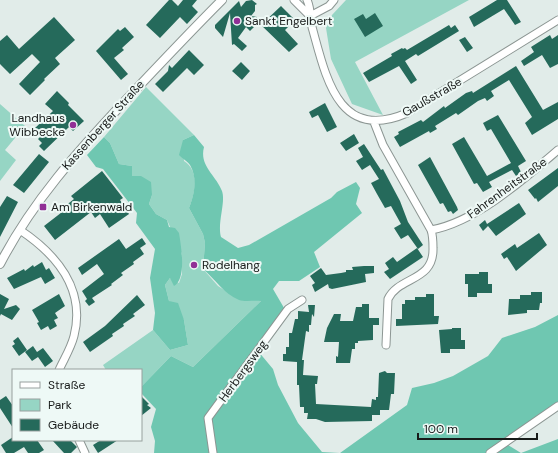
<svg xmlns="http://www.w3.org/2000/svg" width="558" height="453" viewBox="0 0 558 453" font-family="'DM Sans',sans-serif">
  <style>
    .green { fill: #96d5c4 }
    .forest { fill: #6fc7b1 }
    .building { fill: #256a5b }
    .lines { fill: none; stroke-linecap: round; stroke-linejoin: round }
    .minor-casing { stroke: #8c9693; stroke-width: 9 }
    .tertiary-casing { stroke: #8c9693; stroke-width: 10 }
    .minor { stroke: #fff; stroke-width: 7 }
    .tertiary { stroke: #fff; stroke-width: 8 }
    .poi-dot { fill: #912f96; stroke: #eef9f6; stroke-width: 1.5 }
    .labels { text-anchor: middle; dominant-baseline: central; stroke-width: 4; stroke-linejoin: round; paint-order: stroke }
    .poi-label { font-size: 12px; fill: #181b1a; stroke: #eef9f6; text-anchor: start }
    .street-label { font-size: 12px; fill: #181b1a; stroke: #eef9f6 }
  </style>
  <rect width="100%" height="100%" fill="#e1ece9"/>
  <path class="green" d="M346 0H469L355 62 383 115 352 104 331 59 326 28 332 15Z
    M146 87 194 135 183 140 184 161C200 171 195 193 189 208L203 234 205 243 203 269 218 286 240 300H262L193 367 171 356 141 387V370H106L103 365 153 330 170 350 188 345 184 320 169 301 165 285 170 278 179 283 182 274V254L167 220 156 214 149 204 152 195 132 176V166L119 164 110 143 104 137Z
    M0 104 25 126 5 150 16 160 0 181Z"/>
  <path class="forest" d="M194 135 204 147C199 166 216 175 222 191 226 202 217 223 221 237L238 248 249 245 331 198 337 192 356 182 360 188 356 204 362 213 314 252 320 267 299 281H279L273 289 287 313 258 351 273 369 278 385 298 423 322 452 340 453 407 405 412 388 434 383 453 376 488 356 502 338 535 327 558 315V403L518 430 508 445 521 453 558 439V453H154L155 441 151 427 156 409 141 393V387L171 356 193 367 261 301C255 300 245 302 239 300 224 294 215 279 203 269L205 243 203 234 189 208C194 195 198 179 190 165 188 162 182 158 179 155L183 140Z
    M104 137 110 143 119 164 132 166V176H141L151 182 152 195 149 204 156 214 167 220 169 227 175 228 179 233C181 246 187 278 174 286L170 278 165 285 169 301 178 303 184 320 188 345 170 350 153 330 155 313 150 278 155 249 136 223 137 213 103 169 96 167 87 155Z"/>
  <path class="building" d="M169 0H172L178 6 183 0H197L192 6 198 12 187 24 180 17 160 38 146 25Z
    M252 0 257 4 255 5V11L251 16 257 17 254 27 250 31 246 27 238 38 247 46 242 51 234 44 232 45 230 13 223 37 215 28V25L239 1 241 7 246 1Z
    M497 0H507L521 22 515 25 504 9 474 27 469 17Z
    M281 6 295 20 285 30 298 44 289 52 261 25Z
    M375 13 383 26 365 37 354 19 363 14 366 19Z
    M54 17 75 40 55 58 60 64 44 79 45 80 30 95 19 84 40 62 32 54 10 74 0 64V41L7 35 19 49Z
    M449 25 451 28 455 25 459 31 418 56 416 54 405 61 417 80 411 84 399 66 369 82 363 73 392 56 391 54 402 48 403 49 405 48 407 50Z
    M125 27 134 37 122 48 124 50 114 58 128 74 121 80 96 51 118 29 120 31Z
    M550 35 552 39 558 35V64L550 68 542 55 524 66 521 61 534 52 531 47Z
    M465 37 473 48 467 52 459 40Z
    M189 50 204 65 194 75 187 68 163 92 155 84 168 71 169 65 172 68Z
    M241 62 250 71 242 80 232 71Z
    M516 66 543 110 558 102V119L532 135 525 123 532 117 509 80 491 91 494 96 487 101 485 98 478 101 458 115 456 113 435 126 437 129 430 133 429 131 400 147 394 137 399 134 398 132 421 120 423 122 444 106 445 108 466 93 472 91 473 93Z
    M57 91 69 103 68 105 84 121 73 131 69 127 44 151 39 146 42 143 38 139 41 136 34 129 53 111 45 104Z
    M325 103 337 127 327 132 318 115 312 118 309 112Z
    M498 115 526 161 518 166 521 172 516 176 512 170 489 182 492 187 483 192 477 183 474 184 452 144 464 137 487 176 511 163 491 129 487 131 483 123Z
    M354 134 359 143 346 151 340 143Z
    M364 144 381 170 383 169 400 201 408 222 423 245 418 249 408 235 401 239 394 228 401 224 391 206 385 208 377 194 371 183 379 179 370 165 362 170 356 161 363 157 358 148Z
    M39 154 49 162 24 193 13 185Z
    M430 157 457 207 458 210 453 214 451 211 448 212 443 203 440 204 418 165Z
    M558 168V186L538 202 536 198 535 199 528 190Z
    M102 171 123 198 120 200 129 214 109 228 100 214 95 218 91 212 55 240 44 226 66 209 64 207 74 199 71 196Z
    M7 196 18 202 0 237V207Z
    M519 203 526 214 496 236 488 226 483 231 479 225 485 220 487 224Z
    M539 233 547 245 516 271 507 257 504 259 501 254 515 244 517 248Z
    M142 238 146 244 140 248 144 254 133 262 134 264 121 273 123 275 111 284 112 285 92 298 95 302 89 306 85 301 87 299 82 291 104 274 97 264 82 275 78 268 119 239 126 249Z
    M417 248 423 257 390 279 384 272 389 269 385 263 393 257 397 262Z
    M42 262 46 270 49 268 55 278 45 284 41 277 14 289 7 278 24 269 25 271 33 265 34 267Z
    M364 266H374V273L365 274 366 282 332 289 329 288 328 284 315 292 312 285 315 283 310 276 321 268 326 275 341 273 346 272V270H353L352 267Z
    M479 272H488V284H492V293H477V297H468V284H465V274H479Z
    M531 292H542V303H540L539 310H527V313L508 315 509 299H520V295H531Z
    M0 294 9 299 4 309 16 305 20 309 12 320 1 314 0 316Z
    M59 294 65 306 55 313 58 318 54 320 57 326 50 330 48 326 41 330 37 323 39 322 32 310Z
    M426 294H434V316H439L438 324 396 326V319H402V304H405V300H415V297H426Z
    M137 295 145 305 133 314 135 316 123 324 124 326 112 334 113 336 90 352 83 342 105 326Z
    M362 304H369V318H379V325H373V340L358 341V343H355V349H352L350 363H336V356L338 357 339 342H324L327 328 334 314H341L340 321H353L356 307H362Z
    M308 305H315L314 317 312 314 311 325H309V332L306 331 302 360H304L303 375 318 376 317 384H315L316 404 371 407 372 399 376 400V397H378L379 373 385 371 387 373H395L394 394H391L389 410H380V415H372V421L325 422 316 419H307L308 413H304V407H300L299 385H297V362L283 361V354H286V347H289V333H292L295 319H298V311L309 312Z
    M452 328H461V340H465V349H450V353H441L439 330 452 329Z
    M18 337 27 350 19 356 12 346 15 344 13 341Z
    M33 346 37 352 43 348 53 361 45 367 38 357 32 361 25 352Z
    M6 396 13 406V428L0 408V400Z
    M141 396 149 404 147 405 151 408 141 416Z
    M13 437V440H37L44 450 39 453H28L24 447 14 453H6L1 445Z
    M52 440H70L77 447 71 453H64Z
    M101 440H118L98 453 93 445Z"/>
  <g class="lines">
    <defs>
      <path id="minor" d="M294 0 310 16
        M307 0C311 8 310 18 312 27 326 77 338 143 407 113L558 20
        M310 16 329 6 334 0
        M374 122 383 145 431 230C476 222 524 179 558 150
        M20 230C56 254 86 289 74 336 71 348 64 359 59 370
        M386 345 388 299C399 276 434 282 433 248 433 242 433 236 431 230
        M79 440 85 453
        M213 453 208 418 288 309 302 300
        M490 453 558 406"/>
      <path id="tertiary" d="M0 264C32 202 78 151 125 101 157 67 189 33 222 0"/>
    </defs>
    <use href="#minor" class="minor-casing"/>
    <use href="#tertiary" class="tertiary-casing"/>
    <use href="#minor" class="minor"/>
    <use href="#tertiary" class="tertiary"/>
  </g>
  <g class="poi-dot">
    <circle cx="237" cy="21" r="4"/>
    <circle cx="73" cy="125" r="4"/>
    <rect x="39" y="203" width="8" height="8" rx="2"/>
    <circle cx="194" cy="265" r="4"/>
  </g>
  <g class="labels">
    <g class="poi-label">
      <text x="245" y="21">Sankt Engelbert</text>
      <text x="65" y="118" text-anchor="end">Landhaus<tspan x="65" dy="14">Wibbecke</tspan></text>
      <text x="51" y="207">Am Birkenwald</text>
      <text x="202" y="265">Rodelhang</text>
    </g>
    <g class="street-label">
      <text transform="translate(432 97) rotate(-30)">Gaußstraße</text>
      <text transform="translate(103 125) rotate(-48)">Kassenberger Straße</text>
      <text transform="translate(507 188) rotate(-36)">Fahrenheitstraße</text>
      <text transform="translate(243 371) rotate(-54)">Herbergsweg</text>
    </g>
  </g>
  <rect x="12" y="369" width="130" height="72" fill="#eef9f6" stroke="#98a09e"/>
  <rect x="20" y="382" width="20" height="6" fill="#ffffff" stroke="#98a09e"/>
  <text x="48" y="389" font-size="12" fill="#181b1a">Straße</text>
  <rect x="20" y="399" width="20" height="12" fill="#96d5c4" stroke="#98a09e"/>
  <text x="48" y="409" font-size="12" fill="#181b1a">Park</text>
  <rect x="20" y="419" width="20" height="12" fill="#256a5b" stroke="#98a09e"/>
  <text x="48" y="429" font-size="12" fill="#181b1a">Gebäude</text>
  <path d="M418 433v6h119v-6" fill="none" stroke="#181b1a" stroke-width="2"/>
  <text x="424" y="433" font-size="12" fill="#181b1a" stroke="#eef9f6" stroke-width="3" paint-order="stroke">100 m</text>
</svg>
